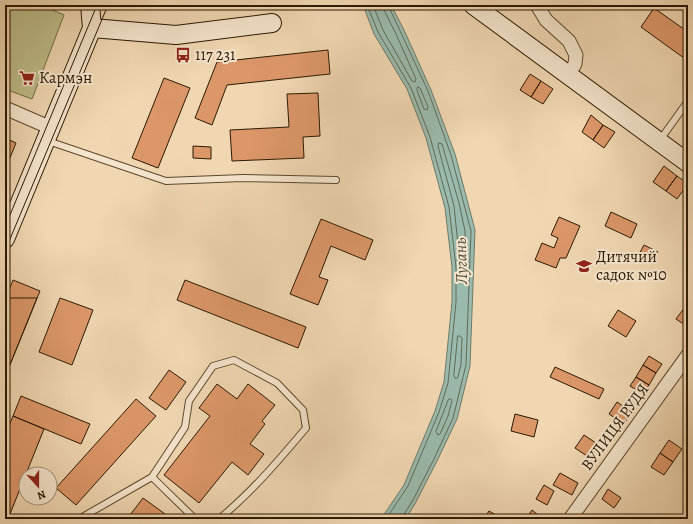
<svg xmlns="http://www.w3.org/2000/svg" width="693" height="524" viewBox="0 0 693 524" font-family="Alegreya,serif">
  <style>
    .green { fill: #bebd89; stroke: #746b45 }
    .water { fill: #9abaad; stroke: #6e7a68 }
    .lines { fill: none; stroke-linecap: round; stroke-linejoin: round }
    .shore { stroke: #626a57; stroke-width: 1 }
    .building { fill: #dc9769; stroke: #2b1901 }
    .lane-casing { stroke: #5c482d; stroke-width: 8 }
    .street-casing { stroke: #5c482d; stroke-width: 15 }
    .secondary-casing { stroke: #2b1901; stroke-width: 20 }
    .lane { stroke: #f5e5cd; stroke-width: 6 }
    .street { stroke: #f5e5cd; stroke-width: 13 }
    .secondary { stroke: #f5e5cd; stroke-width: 18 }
    .tram { stroke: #2b1901; stroke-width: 1 }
    .labels { text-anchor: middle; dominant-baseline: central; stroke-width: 4; stroke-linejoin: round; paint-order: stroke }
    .poi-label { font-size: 16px; fill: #2b1901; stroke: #f5e5cd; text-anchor: start }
    .street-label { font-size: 16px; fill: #2b1901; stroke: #f5e5cd }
    .water-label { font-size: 17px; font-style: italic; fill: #52513d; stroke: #f5e5cd }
  </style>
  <rect width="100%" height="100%" fill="#f0d7b2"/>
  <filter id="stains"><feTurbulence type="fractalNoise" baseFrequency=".005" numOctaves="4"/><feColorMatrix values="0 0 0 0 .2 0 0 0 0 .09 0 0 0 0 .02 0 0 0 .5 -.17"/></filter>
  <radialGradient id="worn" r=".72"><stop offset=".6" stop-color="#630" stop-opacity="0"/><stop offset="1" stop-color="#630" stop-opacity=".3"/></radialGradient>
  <path class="green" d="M5 5H41L64 15 32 99 5 89Z"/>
  <path class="water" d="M363 5H391L404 30 431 90 455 154 475 230 470 366 457 419 437 461 416 502 406 519H381L404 485 435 411 444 382 452 302V267L445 208 426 138 407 89 374 34Z"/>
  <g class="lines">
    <path class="shore" d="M367 5 378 32 411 88 430 137 449 207 456 267V302L448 383 439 412 408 486 386 519
      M373 5 383 30 412 81 415 82 416 79 396 34 384 10 383 5
      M388 5 428 91 451 155 471 231 466 365 453 418 434 459 413 500 403 516V519
      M418 87 420 88 428 107 427 110 424 109 417 90Z
      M439 143 442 144 459 203 465 231V272L463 276 461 274 454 206 438 146Z
      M458 336H460L462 338 461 364 458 377 456 379 454 376Z
      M449 399H451L452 400 448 416 440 434 438 435 436 432Z"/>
  </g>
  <path class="building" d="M654 8 688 32V61L641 27Z
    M328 50 330 74 227 85 212 125 195 118 217 62Z
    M530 74 541 81 531 97 520 90Z
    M164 78 190 88 158 168 132 158Z
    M541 81 553 89 543 104 531 97Z
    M318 93 320 136 303 137 304 158 232 161 230 130 289 127 287 94Z
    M591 115 603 125 593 140 582 132Z
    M603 125 615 132 604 148 593 140Z
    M5 138 16 143 5 170Z
    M193 146 211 147V159L193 158Z
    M664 166 677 176 666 191 653 182Z
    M677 176 688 184 677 199 666 191Z
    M611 212 637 224 631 238 605 226Z
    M559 217 580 226 566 258H560L556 268 535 260 542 243 554 248 558 238 551 235Z
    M321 219 373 240 365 260 331 246 319 277 328 280 318 305 290 294Z
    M688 225V236L683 232Z
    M644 245 658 252 651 263 638 256Z
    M13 280 40 291 5 377V300Z
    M185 280 306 327 298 348 177 300Z
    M6 298H37L5 377V300Z
    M60 298 93 310 72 365 39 352Z
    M685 307 688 310V327L676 319Z
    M618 310 636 321 626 337 608 326Z
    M649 356 662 364 656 373 643 365Z
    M643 365 656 373 649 385 636 377Z
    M555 367 604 389 599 399 550 377Z
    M169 370 186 382 166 410 149 398Z
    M636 377 649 385 643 394 630 386Z
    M217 384 237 399 248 384 275 405 262 421 265 424 250 444 264 454 248 475 232 462 199 503 164 475 210 416 199 408Z
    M21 396 90 424 81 444 13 416Z
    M136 399 156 416 76 505 56 488Z
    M617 402 632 412 624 424 609 414Z
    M515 414 538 420 534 437 511 431Z
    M13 416 44 429 8 519H5V436Z
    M584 435 599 445 590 458 575 448Z
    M669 440 682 449 673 462 660 453Z
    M660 453 673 462 664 475 651 467Z
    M560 473 578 483 572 495 553 485Z
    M544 485 554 491 547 505 536 499Z
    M608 489 621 498 614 508 602 499Z
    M143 498 172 519H127Z
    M532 510 543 519H526Z
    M489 511 503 519H484Z"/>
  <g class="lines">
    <defs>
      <path id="lane" d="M660 140 688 101
        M48 141 166 181 243 178 336 180
        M152 477 195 519
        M79 519 152 477 185 427 189 401 213 366 234 360 277 383 303 410 306 428C279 460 252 492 219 519"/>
      <path id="street" d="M537 5 546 20 569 41 576 55 575 64 569 74
        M5 108 51 128
        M570 519 688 355"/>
      <path id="secondary" d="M473 5 688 163
        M92 28 176 35 272 23
        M5 239 92 28 90 5"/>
    </defs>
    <use href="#lane" class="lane-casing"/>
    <use href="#street" class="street-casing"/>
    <use href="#secondary" class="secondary-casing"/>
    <use href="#lane" class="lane"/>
    <use href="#street" class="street"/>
    <use href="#secondary" class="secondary"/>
    <path class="tram" d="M5 227 97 5
      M5 251 108 5"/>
  </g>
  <defs>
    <symbol id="bus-bare" viewBox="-9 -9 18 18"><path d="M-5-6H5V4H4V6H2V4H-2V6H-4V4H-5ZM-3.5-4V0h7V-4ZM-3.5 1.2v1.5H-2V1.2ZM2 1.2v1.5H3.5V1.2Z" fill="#8f2418" stroke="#f5e5cd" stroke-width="2.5" paint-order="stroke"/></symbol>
    <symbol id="supermarket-bare" viewBox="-9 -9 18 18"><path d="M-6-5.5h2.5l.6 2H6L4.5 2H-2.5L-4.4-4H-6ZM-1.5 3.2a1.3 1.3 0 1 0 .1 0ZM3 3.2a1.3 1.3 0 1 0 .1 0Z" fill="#8f2418" stroke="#f5e5cd" stroke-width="2.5" paint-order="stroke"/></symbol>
    <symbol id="school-bare" viewBox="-9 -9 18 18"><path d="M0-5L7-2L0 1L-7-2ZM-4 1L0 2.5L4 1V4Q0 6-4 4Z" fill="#8f2418" stroke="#f5e5cd" stroke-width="2.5" paint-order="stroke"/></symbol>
  </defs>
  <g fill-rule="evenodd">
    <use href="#bus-bare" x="172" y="44" width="22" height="22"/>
    <use href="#supermarket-bare" x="16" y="67" width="22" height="22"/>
    <use href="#school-bare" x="573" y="255" width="22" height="22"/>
  </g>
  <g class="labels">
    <g class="poi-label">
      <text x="195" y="55">117 231</text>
      <text x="39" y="78">Кармэн</text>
      <text x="596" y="257">Дитячий<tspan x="596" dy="18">садок №10</tspan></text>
    </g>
    <g class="street-label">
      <text transform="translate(615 427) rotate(-54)">ВУЛИЦЯ РУДЯ</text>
    </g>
    <g class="water-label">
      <text transform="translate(461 261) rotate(-92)">Лугань</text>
    </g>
  </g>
  <rect width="693" height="524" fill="none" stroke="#f0d7b2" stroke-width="20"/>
  <rect x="6" y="6" width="681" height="512" fill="none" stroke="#2b1901" stroke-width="2"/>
  <rect x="10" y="10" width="673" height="504" fill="none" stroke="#2b1901"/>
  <g transform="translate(38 486) rotate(159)"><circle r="19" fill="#f5e5cd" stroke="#a4937b"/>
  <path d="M0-3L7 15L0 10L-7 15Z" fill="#8f2418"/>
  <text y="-6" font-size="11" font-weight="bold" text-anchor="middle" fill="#2b1901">N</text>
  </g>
  <rect width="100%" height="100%" filter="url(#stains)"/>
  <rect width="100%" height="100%" fill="url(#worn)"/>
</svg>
